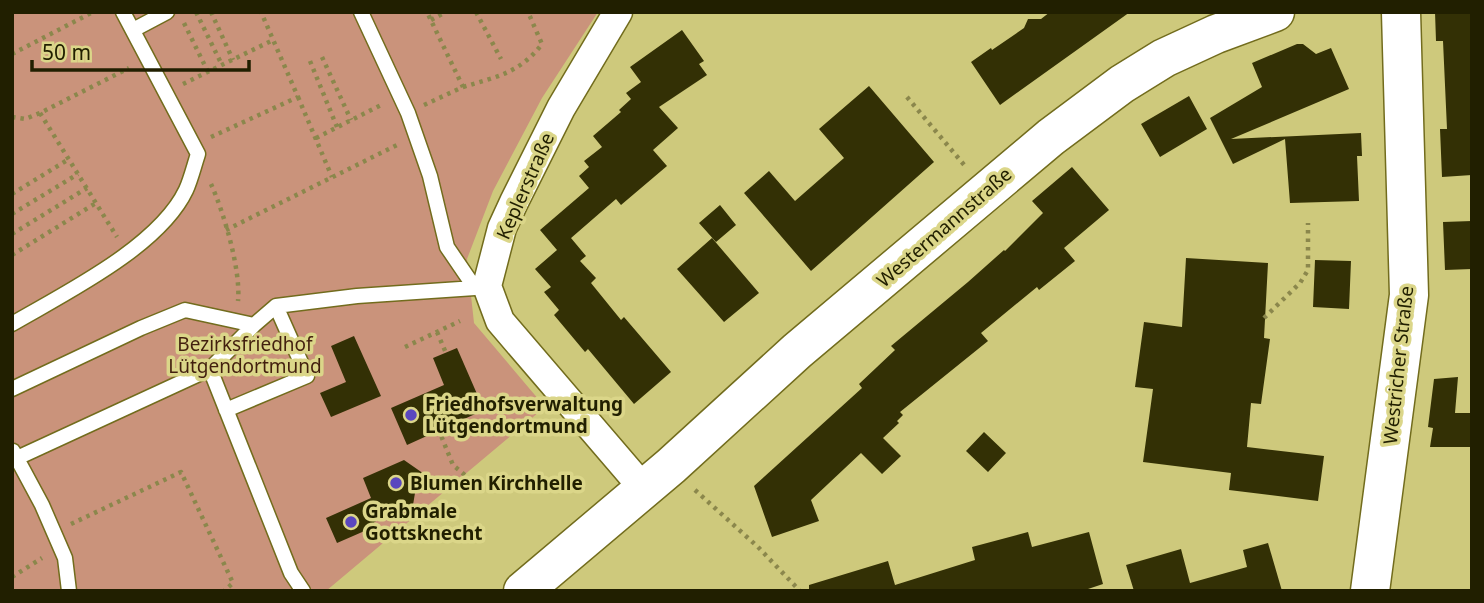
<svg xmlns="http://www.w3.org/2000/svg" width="1484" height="603" viewBox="0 0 1484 603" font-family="'Noto Sans',sans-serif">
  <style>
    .green { fill: #ca937b }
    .building { fill: #333005 }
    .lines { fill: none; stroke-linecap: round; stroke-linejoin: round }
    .lane-casing { stroke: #726c1d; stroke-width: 17 }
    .street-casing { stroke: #726c1d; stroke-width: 31 }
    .secondary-casing { stroke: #726c1d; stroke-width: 41 }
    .path { stroke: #8b874c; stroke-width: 4.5; stroke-dasharray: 3.5 5; stroke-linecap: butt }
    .lane { stroke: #fff; stroke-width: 14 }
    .street { stroke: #fff; stroke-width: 28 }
    .secondary { stroke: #fff; stroke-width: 38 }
    .poi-dot { fill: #5a47bf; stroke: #dbd689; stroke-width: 2.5 }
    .labels { text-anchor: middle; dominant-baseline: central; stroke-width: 7; stroke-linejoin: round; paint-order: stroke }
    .street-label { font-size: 19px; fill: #211f00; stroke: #dbd689 }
    .park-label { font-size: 19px; fill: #421f0e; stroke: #dbd689 }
    .poi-label { font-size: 19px; font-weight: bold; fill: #211f00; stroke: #dbd689; text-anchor: start }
  </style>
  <rect width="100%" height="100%" fill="#cec97c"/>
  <path class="green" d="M12 12H598L542 98 493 191 467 259 474 323 545 407 326 591H12Z"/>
  <path class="building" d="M1050 12H1130L1000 105 971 62 991 48 992 50 1024 28 1028 19H1041Z
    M1435 12H1472V175L1442 177 1440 129H1447L1443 41H1436Z
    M682 30 704 61 699 64 707 75 659 107 678 128 653 150 667 166 621 205 616 199 563 245 571 238 586 256 580 261 596 278 591 283 621 320 624 317 671 372 634 404 588 349 585 352 554 315 559 310 544 292 551 287 535 269 557 250 540 230 589 188 579 176 589 167 584 161 602 147 593 136 621 112 619 110 631 99 626 93 641 82 630 67Z
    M1297 44H1303L1316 54 1331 48 1349 89 1231 139 1361 133 1362 156H1357L1359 201 1290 203 1285 139 1233 164 1210 118 1262 87 1252 63Z
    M869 86 934 162 811 271 744 193 769 171 795 201 844 158 819 129Z
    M1189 96 1207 129 1160 157 1141 124Z
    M1072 167 1109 210 1064 248 1075 261 1039 290 1037 287 981 333 988 341 900 412 903 415 897 421 899 423 883 438 901 456 882 474 861 453 811 500 819 521 772 537 754 486 862 388 859 384 895 350 891 346 968 282 1004 250 1005 251 1043 213 1032 201Z
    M720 205 736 225 716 242 699 223Z
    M1472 221V269L1445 270 1443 222Z
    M712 238 759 293 724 322 677 269Z
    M1186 258 1268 263 1264 338 1270 339 1261 404 1251 403 1247 447 1324 456 1318 501 1229 490 1231 473 1143 462 1153 389 1135 387 1144 322 1182 327Z
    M1315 260 1351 261 1349 309 1313 307Z
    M354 336 381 396 331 417 320 393 346 382 331 346Z
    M457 348 484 410 407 445 391 408 444 385 433 358Z
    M1458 377 1455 413H1472V447H1430L1433 428 1428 427 1434 379Z
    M984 432 1006 453 988 472 966 451Z
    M404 460 437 483 415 493 413 505 374 522 376 526 337 543 326 518 371 498 363 478Z
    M1028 532 1032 547 1089 532 1103 584 1082 591H809V585L888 561 895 585 975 560 972 547Z
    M1268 543 1282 591H1134L1126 565 1181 549 1190 583 1247 567 1243 550Z"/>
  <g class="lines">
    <defs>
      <path id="lane" d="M361 12 408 113 430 176 447 247 475 288
        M133 30 167 12
        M12 324C65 293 159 247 186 190 191 179 194 166 198 154L123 12
        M210 369 291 573 303 591
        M12 389 141 328 185 310 254 325 276 306 357 296 475 288
        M226 410 307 376 276 306
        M13 451 42 505 65 558 69 591
        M17 458 210 369 254 325"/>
      <path id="street" d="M618 12 561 108 514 202 502 228 487 286 500 321 644 489"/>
      <path id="secondary" d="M523 591 671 466 797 351 1051 137 1122 84 1164 58 1216 34 1275 12
        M1370 591 1409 295 1401 12"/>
    </defs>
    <use href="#lane" class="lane-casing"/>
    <use href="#street" class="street-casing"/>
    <use href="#secondary" class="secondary-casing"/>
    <path class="path" d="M196 12 222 65
      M211 12 233 60
      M476 12 501 59
      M431 20 446 12
      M184 23 208 72
      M12 54 93 12
      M322 57 351 120
      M310 61 337 127
      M183 84 273 40
      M463 87C496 77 520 73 542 44L528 12
      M298 97 332 177
      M907 97 965 166
      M424 105 463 87 427 12
      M40 113 117 237
      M12 117 25 119 40 113 129 68
      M211 137 298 97 261 12
      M316 138 381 105
      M211 184C224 213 241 270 238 301
      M12 194 69 159
      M12 214 78 174
      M226 230 399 144
      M12 234 87 188
      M12 255 96 203
      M1264 318 1300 283 1308 270V223
      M437 332 446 353
      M405 347 460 321
      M435 421 453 465 466 476
      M695 490 758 547 800 591
      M71 524 181 472 233 583 224 591
      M12 577 42 558"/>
    <use href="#lane" class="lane"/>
    <use href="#street" class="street"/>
    <use href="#secondary" class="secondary"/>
  </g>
  <g class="poi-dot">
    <circle cx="411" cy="415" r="7"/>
    <circle cx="396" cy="483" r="7"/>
    <circle cx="351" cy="522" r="7"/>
  </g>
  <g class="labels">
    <g class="street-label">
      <text transform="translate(525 186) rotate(-66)">Keplerstraße</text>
      <text transform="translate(944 227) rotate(-41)">Westermannstraße</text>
      <text transform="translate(1398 365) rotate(-84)">Westricher Straße</text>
    </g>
    <g class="park-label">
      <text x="245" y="344">Bezirksfriedhof<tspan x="245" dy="22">Lütgendortmund</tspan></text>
    </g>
    <g class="poi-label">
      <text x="425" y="404">Friedhofsverwaltung<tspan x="425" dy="22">Lütgendortmund</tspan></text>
      <text x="410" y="483">Blumen Kirchhelle</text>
      <text x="365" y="511">Grabmale<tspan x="365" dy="22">Gottsknecht</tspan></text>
    </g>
  </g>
  <rect width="1484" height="603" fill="none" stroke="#211f00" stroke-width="28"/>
  <path d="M32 60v10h217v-10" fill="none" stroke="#211f00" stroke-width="3.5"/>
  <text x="42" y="60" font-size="21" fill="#211f00" stroke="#dbd689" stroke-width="5" paint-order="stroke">50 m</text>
</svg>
